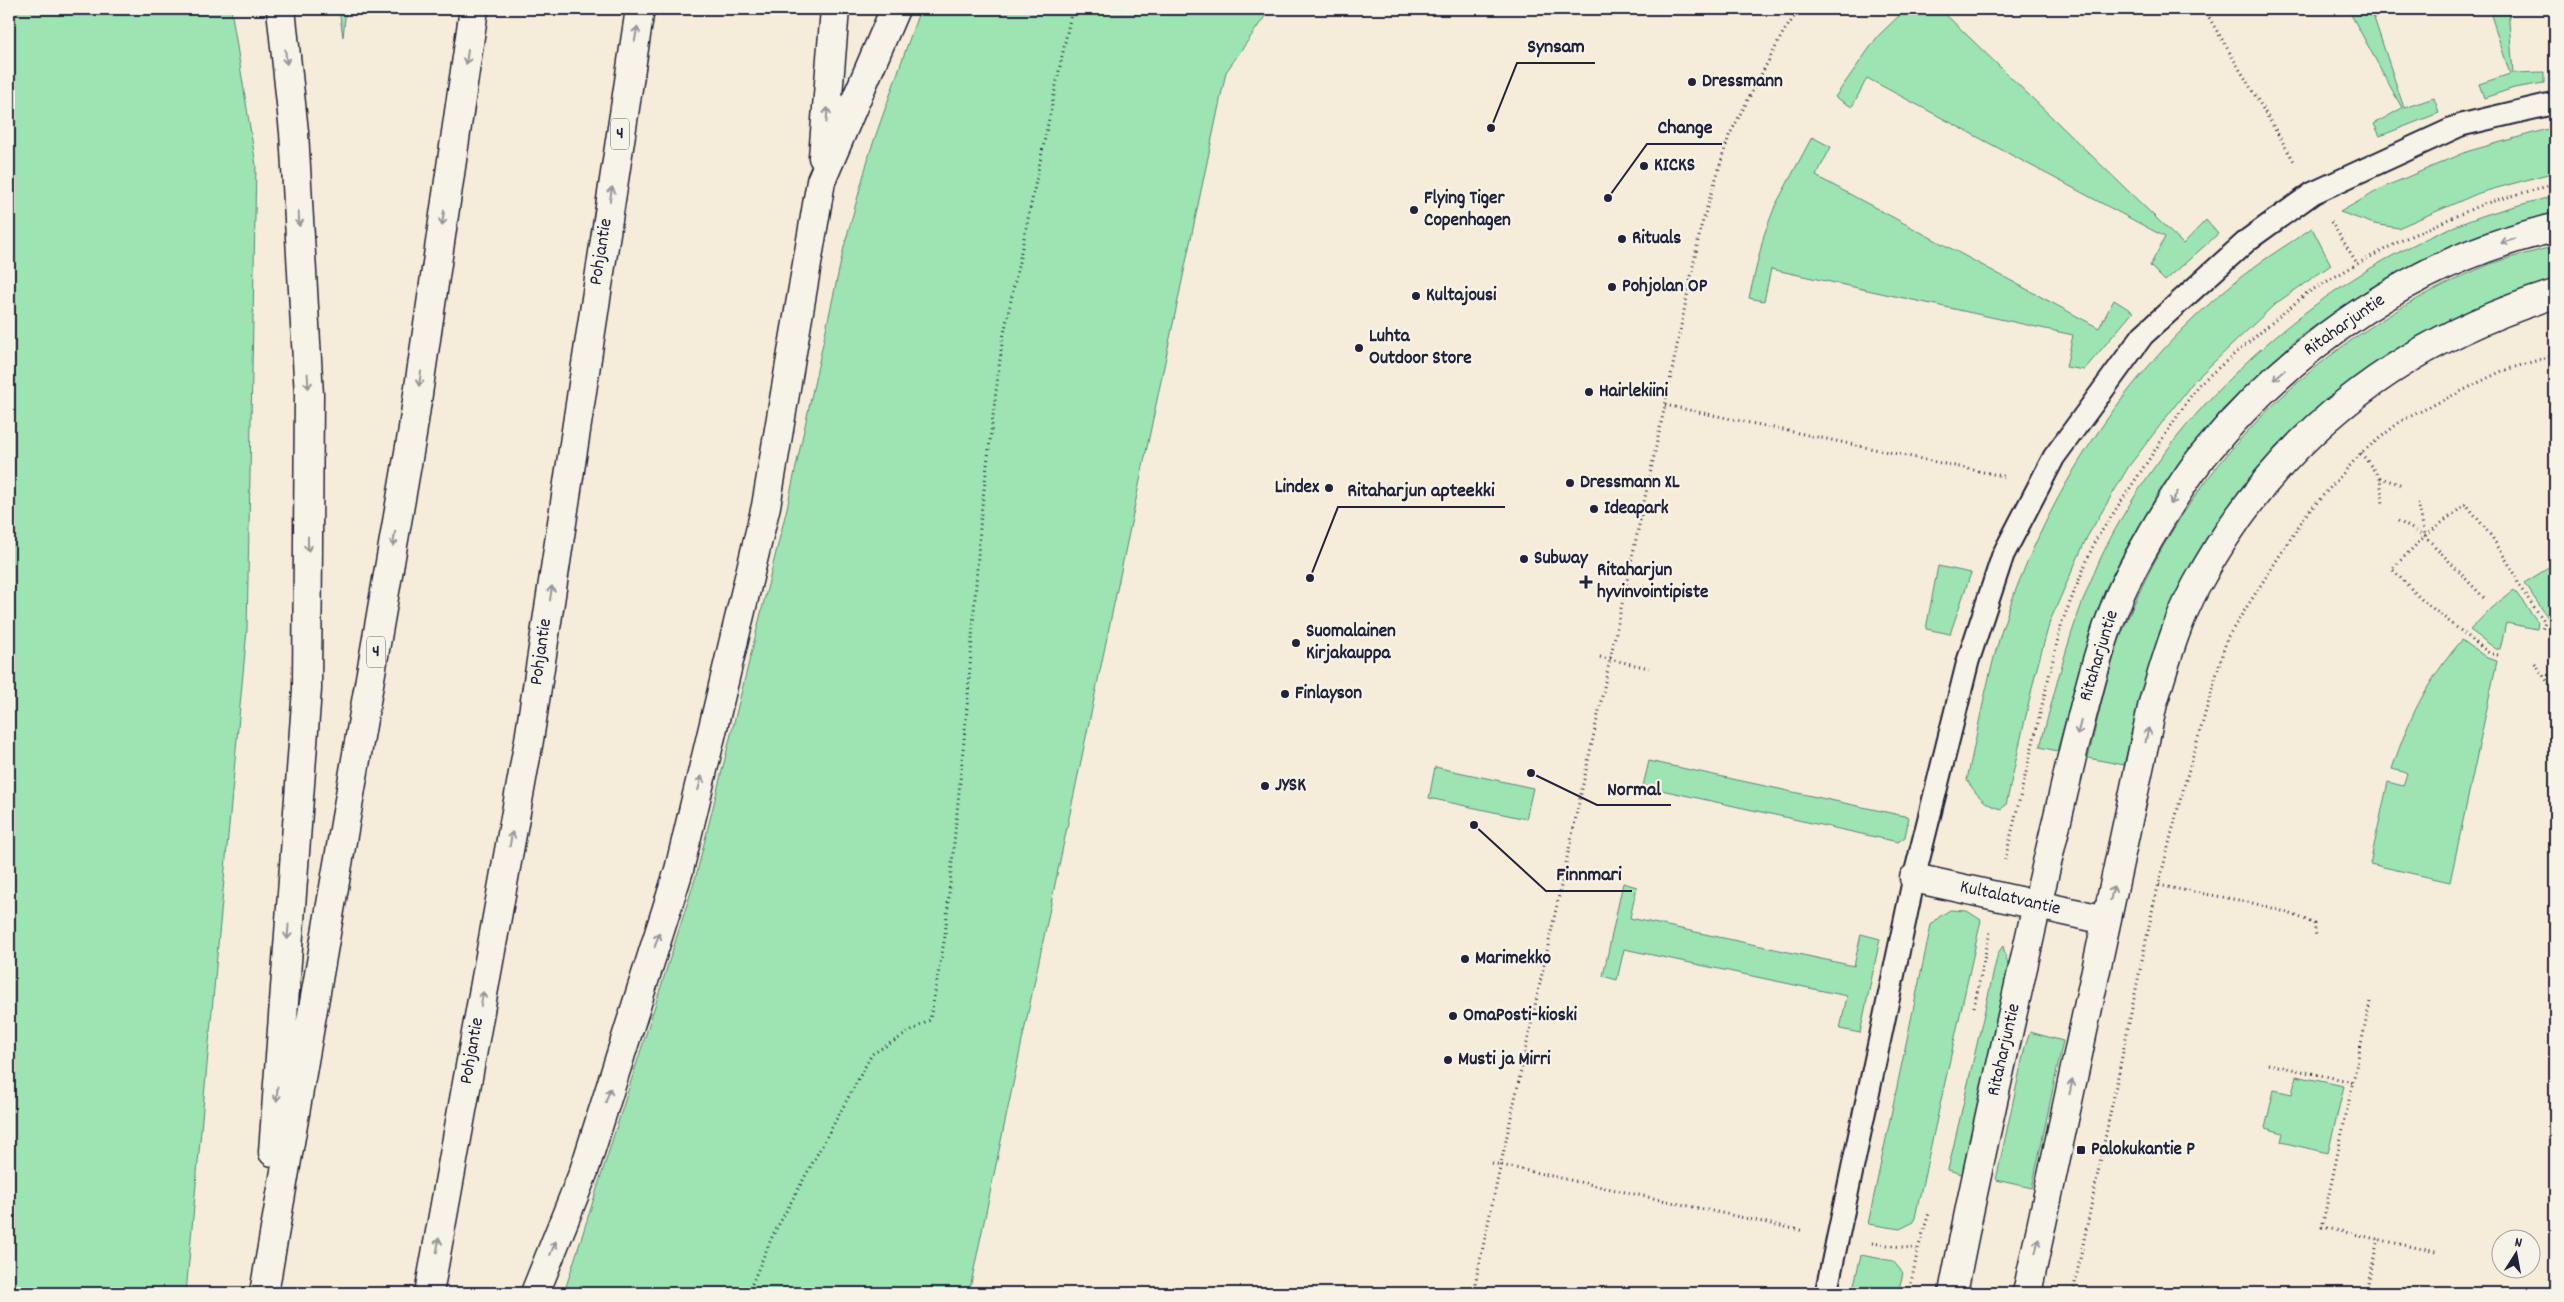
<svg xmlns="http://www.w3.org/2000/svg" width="2564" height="1302" viewBox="0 0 2564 1302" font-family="Dekko,sans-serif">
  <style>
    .green { fill: #9ce4b2; stroke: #5f8376 }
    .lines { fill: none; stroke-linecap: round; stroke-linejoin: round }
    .service-casing { stroke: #22223b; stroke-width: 25 }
    .minor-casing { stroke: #22223b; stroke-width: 31 }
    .tertiary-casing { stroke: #22223b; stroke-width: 31 }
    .motorway-casing { stroke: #22223b; stroke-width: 31 }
    .path { stroke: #22223b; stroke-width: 3; stroke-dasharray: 1 4; stroke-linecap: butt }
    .service { stroke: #f7f3e8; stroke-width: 21 }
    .minor { stroke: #f7f3e8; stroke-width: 28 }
    .tertiary { stroke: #f7f3e8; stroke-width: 28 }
    .motorway { stroke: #f7f3e8; stroke-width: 28 }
    .oneway { stroke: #97959a }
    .poi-dot { fill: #22223b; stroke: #f7f3e8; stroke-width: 2 }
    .labels { text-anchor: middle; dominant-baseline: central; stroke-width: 4.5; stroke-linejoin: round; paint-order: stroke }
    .shield { fill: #f7f3e8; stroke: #62616f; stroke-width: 1 }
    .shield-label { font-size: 18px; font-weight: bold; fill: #22223b }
    .poi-label { font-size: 19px; font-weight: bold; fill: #22223b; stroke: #f7f3e8; text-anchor: start }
    .street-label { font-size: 19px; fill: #22223b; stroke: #f7f3e8 }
    .leader { fill: none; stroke: #22223b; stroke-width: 2 }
    .callout-dot { fill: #22223b; stroke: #f7f3e8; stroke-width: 2 }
    .callout-label { font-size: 20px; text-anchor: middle; font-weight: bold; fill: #22223b; stroke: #f7f3e8; stroke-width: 4.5; stroke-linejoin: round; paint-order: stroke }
  </style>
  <rect width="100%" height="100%" fill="#f5edda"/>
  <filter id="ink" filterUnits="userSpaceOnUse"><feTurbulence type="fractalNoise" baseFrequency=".02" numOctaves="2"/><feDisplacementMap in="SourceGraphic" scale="10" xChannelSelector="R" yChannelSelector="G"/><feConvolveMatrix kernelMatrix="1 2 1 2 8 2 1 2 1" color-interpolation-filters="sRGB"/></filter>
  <g filter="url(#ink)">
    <path class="green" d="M9 9H231L256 165 247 630 186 1293H9Z
      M339 9H346L343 37Z
      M920 9H1270L1226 72 969 1293H564L696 876 787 508 844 247 870 152Z
      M1906 9H1940L2183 244 2206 220 2218 234 2165 281 2150 266 2165 237 1867 78 1852 107 1835 97 1878 36Z
      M2348 9H2371L2404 108 2434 98 2439 113 2380 136 2374 124 2402 108Z
      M2489 9H2508L2513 73 2544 72V83L2514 88 2484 98 2479 84 2510 74Z
      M2555 127V172L2479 193 2398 228 2374 224 2340 212 2384 187 2469 151Z
      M1812 137 1831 147 1816 176 2099 328 2114 300 2133 312 2084 370 2066 367 2073 335 1771 269 1764 301 1749 298 1764 235 1775 206Z
      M2555 196V213L2487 232 2416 263 2369 289 2299 337 2223 409 2163 485 2125 550 2105 590 2091 629 2057 751 2040 747C2058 678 2075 609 2107 545 2181 399 2330 267 2485 215 2508 207 2532 202 2555 196Z
      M2312 228 2331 265 2275 304 2194 381 2129 466 2087 537 2050 621 2035 675 2006 805 2001 809C1985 806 1975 793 1967 780 1979 724 1989 666 2008 611 2054 481 2132 364 2241 277 2263 259 2289 244 2312 228Z
      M2555 246V286L2336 395 2155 649 2139 700 2124 765 2088 758C2098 719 2106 678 2119 641 2183 466 2322 332 2493 263 2513 256 2535 252 2555 246Z
      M2555 564V633L2549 632 2551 622 2524 583Z
      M1938 566 1971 573 1950 634 1926 629Z
      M2514 590 2538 622 2537 629 2506 623 2500 649H2496L2470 630 2491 608Z
      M2462 640 2487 658 2497 661 2450 882 2370 864 2388 782 2403 786 2407 773 2392 769C2409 718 2426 682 2462 640Z
      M1649 761 1909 817 1905 837 1898 842 1643 786Z
      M1435 767 1533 788 1526 819 1429 798Z
      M1623 883 1637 887 1630 918 1854 966 1861 934 1880 939 1860 1033 1840 1029 1847 996 1624 949 1617 980 1603 976Z
      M1950 910 1967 911 1981 920 1914 1222 1900 1229 1868 1224 1931 925 1939 917Z
      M2003 946 2009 968 1965 1175 1948 1170 1998 953Z
      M2030 1032 2063 1041 2032 1188 1996 1180 2025 1047Z
      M2296 1076 2344 1086 2328 1153 2281 1142 2283 1133 2265 1128 2274 1090 2292 1094Z
      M1861 1255 1893 1261 1903 1273 1898 1293H1852Z"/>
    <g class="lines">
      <defs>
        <path id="service" d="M1826 1293 1914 878 1968 661 2003 555 2054 457 2143 335 2249 239 2313 193 2461 125 2555 103"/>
        <path id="minor" d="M1914 878 2106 920"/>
        <path id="tertiary" d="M1953 1293C1976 1170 2005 1049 2032 927 2046 867 2060 807 2074 748 2087 697 2099 645 2119 597 2129 573 2143 550 2156 527 2172 501 2187 474 2207 451 2296 344 2418 258 2555 228
          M2027 1293 2153 703C2165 664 2176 623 2196 586 2275 438 2396 343 2555 294"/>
        <path id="motorway" d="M823 157 835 9
          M273 1152 307 689 309 395 294 132 281 9
          M264 1293 412 435 474 9
          M429 1293 529 740 640 9
          M535 1293 584 1171 679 870 766 506 821 181 895 9"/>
      </defs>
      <use href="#service" class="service-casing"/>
      <use href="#minor" class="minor-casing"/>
      <use href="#tertiary" class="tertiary-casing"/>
      <use href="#motorway" class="motorway-casing"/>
      <path class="path" d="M2204 9 2295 163
        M2331 222 2357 263
        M1665 405 2007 477
        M2361 453 2380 478 2383 504
        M2380 478 2403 485
        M2418 503 2425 535
        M2398 521 2425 536 2486 600
        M2498 655 2489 653 2422 600 2392 569 2425 536 2466 504 2492 537 2515 574 2519 586 2545 622 2542 630
        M1600 657 1649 668
        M2535 663 2555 693
        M2005 860 2062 622 2095 541 2198 385 2307 293 2357 264 2404 239 2483 204 2555 184
        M2159 885C2210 897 2267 900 2314 924L2316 936
        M2370 1002 2322 1227 2436 1252
        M1974 1007 1990 932
        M2268 1064 2353 1082
        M1492 1163 1804 1231
        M1872 1243 1917 1249
        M748 1293 772 1237 872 1054 930 1020 945 936 967 709 981 514 1002 343 1072 9
        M1473 1293 1665 405 1701 227 1729 136 1784 31 1800 9
        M1909 1293 1918 1249 1929 1213
        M2073 1293 2153 907 2179 804 2227 638 2305 516 2361 453 2401 421 2502 371 2555 355
        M2366 1293 2378 1239"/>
      <use href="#service" class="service"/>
      <use href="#minor" class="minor"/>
      <use href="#tertiary" class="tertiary"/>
      <use href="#motorway" class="motorway"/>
    </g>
    <defs><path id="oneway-shaft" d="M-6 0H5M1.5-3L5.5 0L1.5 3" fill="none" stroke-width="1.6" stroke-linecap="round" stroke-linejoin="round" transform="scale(1.25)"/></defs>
    <g class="oneway">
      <use href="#oneway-shaft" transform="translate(636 34) rotate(-81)"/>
      <use href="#oneway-shaft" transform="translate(286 57) rotate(84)"/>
      <use href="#oneway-shaft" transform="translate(467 57) rotate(98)"/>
      <use href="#oneway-shaft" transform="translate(827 115) rotate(-85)"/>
      <use href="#oneway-shaft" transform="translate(611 194) rotate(-81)"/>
      <use href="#oneway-shaft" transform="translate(443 218) rotate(98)"/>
      <use href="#oneway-shaft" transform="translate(299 219) rotate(87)"/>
      <use href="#oneway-shaft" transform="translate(2508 241) rotate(162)"/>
      <use href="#oneway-shaft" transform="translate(2279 375) rotate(139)"/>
      <use href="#oneway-shaft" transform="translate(420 379) rotate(98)"/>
      <use href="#oneway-shaft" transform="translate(308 381) rotate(87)"/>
      <use href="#oneway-shaft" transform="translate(2174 498) rotate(121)"/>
      <use href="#oneway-shaft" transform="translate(394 539) rotate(99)"/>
      <use href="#oneway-shaft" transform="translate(308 544) rotate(90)"/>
      <use href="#oneway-shaft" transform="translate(551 593) rotate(-82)"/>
      <use href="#oneway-shaft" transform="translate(2079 728) rotate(104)"/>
      <use href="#oneway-shaft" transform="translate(2147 735) rotate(-78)"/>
      <use href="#oneway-shaft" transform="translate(700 783) rotate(-76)"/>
      <use href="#oneway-shaft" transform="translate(511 839) rotate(-80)"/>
      <use href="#oneway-shaft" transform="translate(2112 893) rotate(-77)"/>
      <use href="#oneway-shaft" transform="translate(288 932) rotate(94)"/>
      <use href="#oneway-shaft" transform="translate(657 940) rotate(-72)"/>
      <use href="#oneway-shaft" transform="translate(482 999) rotate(-80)"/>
      <use href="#oneway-shaft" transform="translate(2071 1087) rotate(-78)"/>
      <use href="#oneway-shaft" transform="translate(277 1094) rotate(94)"/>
      <use href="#oneway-shaft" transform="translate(608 1095) rotate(-72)"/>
      <use href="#oneway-shaft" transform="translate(438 1245) rotate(-80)"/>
      <use href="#oneway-shaft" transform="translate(2037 1246) rotate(-78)"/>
      <use href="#oneway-shaft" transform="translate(553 1248) rotate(-68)"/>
    </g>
  </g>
  <g class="poi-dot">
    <circle cx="1692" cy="82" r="5"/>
    <circle cx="1644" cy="166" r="5"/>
    <circle cx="1414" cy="210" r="5"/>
    <circle cx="1622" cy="239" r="5"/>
    <circle cx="1612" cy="287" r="5"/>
    <circle cx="1416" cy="296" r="5"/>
    <circle cx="1359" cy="348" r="5"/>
    <circle cx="1589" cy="392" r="5"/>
    <circle cx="1570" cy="483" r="5"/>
    <circle cx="1329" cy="488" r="5"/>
    <circle cx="1594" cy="509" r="5"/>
    <circle cx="1524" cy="559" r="5"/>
    <path d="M1583.5 574.5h5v5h5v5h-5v5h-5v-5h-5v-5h5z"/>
    <circle cx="1296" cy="643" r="5"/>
    <circle cx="1285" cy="694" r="5"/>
    <circle cx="1265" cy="786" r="5"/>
    <circle cx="1465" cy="959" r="5"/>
    <circle cx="1453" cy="1016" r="5"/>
    <circle cx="1448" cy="1060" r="5"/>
    <rect x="2076" y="1145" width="10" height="10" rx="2.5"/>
  </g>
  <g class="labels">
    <g class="shield">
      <rect x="611" y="118.5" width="18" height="31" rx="4"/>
      <rect x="367" y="636.5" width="18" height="31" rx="4"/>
    </g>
    <g class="shield-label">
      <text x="620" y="134">4</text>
      <text x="376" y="652">4</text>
    </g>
    <g class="poi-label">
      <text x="1702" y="82">Dressmann</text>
      <text x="1654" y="166">KICKS</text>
      <text x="1424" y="199">Flying Tiger<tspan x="1424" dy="22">Copenhagen</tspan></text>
      <text x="1632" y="239">Rituals</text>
      <text x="1622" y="287">Pohjolan OP</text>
      <text x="1426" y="296">Kultajousi</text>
      <text x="1369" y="337">Luhta<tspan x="1369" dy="22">Outdoor Store</tspan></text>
      <text x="1599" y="392">Hairlekiini</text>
      <text x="1580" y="483">Dressmann XL</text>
      <text x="1319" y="488" text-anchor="end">Lindex</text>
      <text x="1604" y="509">Ideapark</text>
      <text x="1534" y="559">Subway</text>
      <text x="1597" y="571">Ritaharjun<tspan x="1597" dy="22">hyvinvointipiste</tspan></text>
      <text x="1306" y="632">Suomalainen<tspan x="1306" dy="22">Kirjakauppa</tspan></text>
      <text x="1295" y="694">Finlayson</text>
      <text x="1275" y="786">JYSK</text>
      <text x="1475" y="959">Marimekko</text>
      <text x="1463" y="1016">OmaPosti-kioski</text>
      <text x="1458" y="1060">Musti ja Mirri</text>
      <text x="2091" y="1150">Palokukantie P</text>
    </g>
    <g class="street-label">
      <text transform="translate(602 252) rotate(-81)">Pohjantie</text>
      <text transform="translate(2345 326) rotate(-35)">Ritaharjuntie</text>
      <text transform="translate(542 652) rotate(-82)">Pohjantie</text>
      <text transform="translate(2100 656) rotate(-73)">Ritaharjuntie</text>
      <text transform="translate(2010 899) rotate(13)">Kultalatvantie</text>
      <text transform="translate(2005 1050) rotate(-77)">Ritaharjuntie</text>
      <text transform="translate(473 1051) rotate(-80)">Pohjantie</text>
    </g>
  </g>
  <path class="leader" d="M1491 128L1517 63H1595M1608 198L1647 144H1722M1310 578L1338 507H1505M1531 773L1597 805H1671M1474 825L1546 891H1632"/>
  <g class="callout-dot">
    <circle cx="1491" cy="128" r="5"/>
    <circle cx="1608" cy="198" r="5"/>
    <circle cx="1310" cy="578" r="5"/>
    <circle cx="1531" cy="773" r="5"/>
    <circle cx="1474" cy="825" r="5"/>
  </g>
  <g class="callout-label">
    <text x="1556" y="52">Synsam</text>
    <text x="1685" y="133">Change</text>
    <text x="1421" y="496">Ritaharjun apteekki</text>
    <text x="1634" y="795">Normal</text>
    <text x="1589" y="880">Finnmari</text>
  </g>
  <rect width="2564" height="1302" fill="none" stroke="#f7f3e8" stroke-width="30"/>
  <rect x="15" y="15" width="2534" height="1272" fill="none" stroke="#22223b" stroke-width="2" filter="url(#ink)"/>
  <g transform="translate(2516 1254) rotate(11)"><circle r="24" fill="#f7f3e8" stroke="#a29fa3"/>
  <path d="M0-4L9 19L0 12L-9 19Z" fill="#22223b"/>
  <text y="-8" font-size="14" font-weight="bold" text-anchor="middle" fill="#22223b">N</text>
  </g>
</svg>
